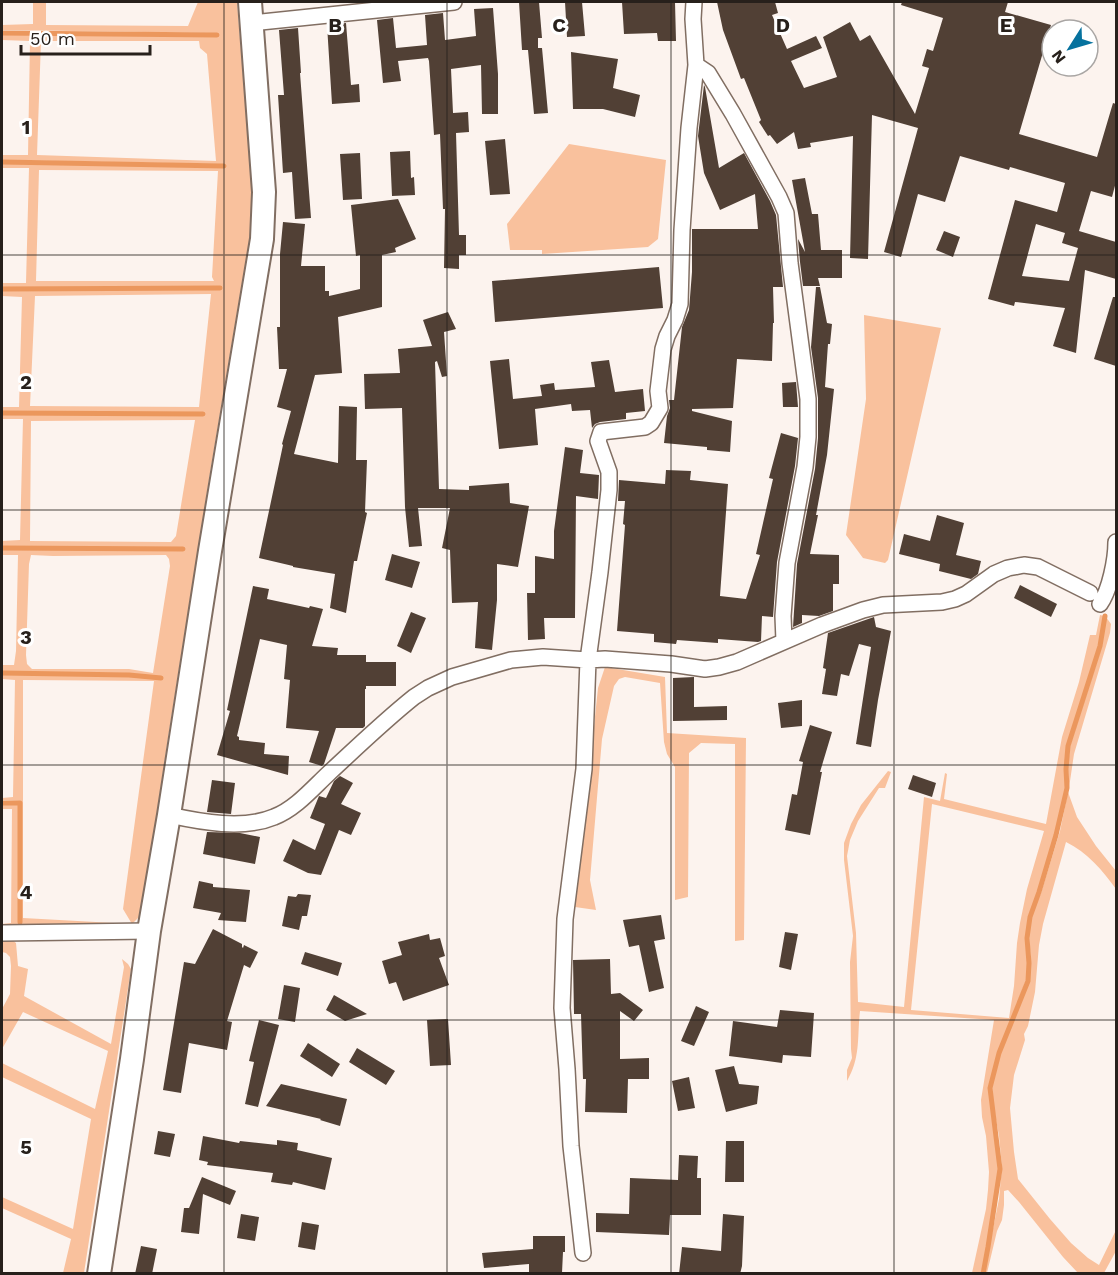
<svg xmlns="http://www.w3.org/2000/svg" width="1118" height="1275" viewBox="0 0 1118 1275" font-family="'Work Sans',sans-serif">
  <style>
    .green { fill: #f9c19d; fill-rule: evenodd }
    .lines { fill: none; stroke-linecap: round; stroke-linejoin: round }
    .stream { stroke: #eb975d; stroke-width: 5 }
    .building { fill: #514035; fill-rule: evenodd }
    .street-casing { stroke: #816e62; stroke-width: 18 }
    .secondary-casing { stroke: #816e62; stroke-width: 26 }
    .street { stroke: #fff; stroke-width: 15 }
    .secondary { stroke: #fff; stroke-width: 22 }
    .grid { fill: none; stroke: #27201b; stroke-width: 1.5; stroke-opacity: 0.55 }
    .grid-label { font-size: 20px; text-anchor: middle; font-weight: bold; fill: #27201b; stroke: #fff; stroke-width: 6; stroke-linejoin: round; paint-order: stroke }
  </style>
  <rect width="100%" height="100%" fill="#fcf3ee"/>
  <path class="green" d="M33 2H46V25L188 26 198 2H237L252 185 251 230 211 467 168 738 142 914 132 924 123 909 154 681 23 680V918L114 923 119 928 2 929V924L11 923 12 809H2V804L18 805 19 924 21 801 2 800V798L13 797 15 680 2 679V674L130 676 162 680 163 677 129 673 2 672V665H14L16 651 18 555H2V548L184 551 185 548 2 546V541L20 540 23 419H2V414L203 415 204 413 2 411V407H19L22 297 2 296V291L222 289V287H2V283H26L29 168H2V163L225 168 226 164 2 160V155H28L30 41 2 40V34L217 37V33L2 30V25L33 24ZM41 41H199L200 48 207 54 216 161 37 155ZM39 170 218 171 212 277 214 281H36ZM211 294 199 407 30 406 35 296ZM195 420 176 536 171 542 30 541 31 421ZM31 555 53 556 166 555 169 559 170 566 153 673 129 669H32L27 664 26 655 29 564Z
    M569 144 666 160 658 239 648 247 542 254V250H510L507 224Z
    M864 315 941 328 888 560 885 563 863 558 846 535 866 399Z
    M1100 615 1104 616 1099 646 1067 746 1065 769 1066 788 1055 835 1038 892 1028 917 1026 938 1028 962 1026 980 998 1052 989 1088 999 1169 987 1247 981 1273H972L986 1209 988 1190 989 1172 986 1136 982 1117 981 1100 994 1020 860 1011C857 1037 861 1057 847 1081V1070L852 1058 851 1049 850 962 853 936 844 860V843L851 824 861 805 888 771 891 772 885 788H879L858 821 850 840 847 856 856 933 858 1002 904 1007 924 797 940 801 945 773 947 774 944 799 1046 824 1062 737 1079 682 1090 635H1096ZM932 804 1044 831 1027 889 1020 923 1017 943 1014 986 1009 1018 911 1010Z
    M1106 617 1111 624 1110 633 1074 754 1069 788 1068 768 1070 746 1102 646Z
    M605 667 665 677 667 733 746 738 744 940 735 941V744L701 743 689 753 688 897 675 900V767L667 754 664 742 660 683 625 677 619 679 614 686 602 739 590 880 596 910 575 907 598 688Z
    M1068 792 1077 817 1096 846 1116 871V889C1103 871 1087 852 1066 842L1043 924 1039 945 1035 992 1028 1026 1024 1034 1025 1040 1014 1075 1010 1108 1014 1152 1018 1179 1050 1219 1071 1243 1088 1258 1099 1265 1116 1230V1251L1104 1273H1078L1063 1257 1019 1202 1008 1190 1004 1191V1205L1002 1220 997 1231 987 1273H984L999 1199 1002 1167 999 1136 993 1103 992 1087 1001 1052 1029 981 1031 962 1029 936 1031 915 1041 893 1060 831Z
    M2 940H12L16 943 18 966 28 969 24 996 111 1044 124 967 122 959 128 964 131 969 84 1273H63L71 1239 2 1208V1197L73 1229 91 1119 2 1077V1063L95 1109 108 1051 23 1012 2 1049V1009L10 994 11 966 10 957 6 953 2 952Z"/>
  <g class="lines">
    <path class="stream" d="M2 33 217 35
      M2 162 224 166
      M2 289 220 288
      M2 413 203 414
      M2 548 183 549
      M2 673 129 675 161 678
      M2 803H20V922
      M983 1274 988 1247 1000 1169 990 1088 999 1053 1028 981 1029 963 1027 938 1030 917 1039 892 1056 835 1067 788 1066 769 1068 746 1100 646 1105 616"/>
  </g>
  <path class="building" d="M519 2H539L542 38H538V48H542L548 113 534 114 528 50H522Z
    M565 2H582L585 36 567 37Z
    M622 2H675L676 41H658L657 33 624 34Z
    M717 2H775L778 13 772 15 787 49 816 36 822 48 791 61 804 88 837 77 823 37 850 22 860 41 870 35 915 114 929 68 922 66 927 49 933 51 943 18 901 5 902 2H1008L1005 12 1051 25 1019 134 1097 157 1113 103 1116 104V182L1112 197 1091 191 1079 231 1116 242V279L1085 270 1076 353 1053 346 1065 308 1015 302 1014 306 988 299 1015 200 1057 212 1065 183 1010 167 1009 170 960 156 945 202 918 194 901 257 884 252 918 128 872 115 868 259 850 258 853 136 810 143 811 147 798 149 794 132 777 144 770 135 768 136 759 122 761 120 744 78 741 79 723 30ZM1036 224 1065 233 1062 243 1078 248 1069 281 1022 276Z
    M493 8 498 74V114H482L481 65 451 69 453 113 468 112 469 132 456 133 459 235H466V255H459V269L444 268 445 209H443L440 134 434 135 429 61 428 58 398 61 401 81 383 83 377 20 393 18 396 48 427 45 425 15 443 13 445 40 476 36 474 9Z
    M346 23 351 85 359 84 360 102 332 104 327 25Z
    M298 28 301 73H300L311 218 295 219 292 172 283 173 278 95H284L279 30Z
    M571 52 618 59 613 88 640 95 635 117 603 109H573Z
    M704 85 705 87 719 168 744 153 770 201 776 215 783 287H773L774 323H773L772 361 737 359 733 408 692 409V411L732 421 730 452 707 450V447L664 443 667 416 670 408 669 400H674L682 327 689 310 692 272V229H758L755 194 720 210 704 173 698 136Z
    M505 139 510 194 490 195 485 141Z
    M410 151 411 178 414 177 415 195 392 196 390 152Z
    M360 153 362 199 343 200 340 154Z
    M805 178 812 214H818L821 250H842V278H818L820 286H803L800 262 798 239 805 252 792 180Z
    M398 199 416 239 395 248 396 252 382 255V307L338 317 342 373 315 375 294 454 338 463 339 406 357 407 356 460H367L365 512 367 513 357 561H354L346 613 330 608 335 574 293 567V566L259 558 283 445 282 444 291 411 277 407 287 369H279L277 327H280V254L283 222 305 224 301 266H325V291H329V296L360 289V255L356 256 351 205Z
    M944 231 960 237 953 257 936 250Z
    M659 267 663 308 495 322 492 281Z
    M816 287H820L827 323 832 324 830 344H828L825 387 834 389 827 455 816 515H818L810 554 839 555V584H833V611L819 616 802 615V623L793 627 797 564 815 469 818 438V398L811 347Z
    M1113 297H1116V366L1094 359Z
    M448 312 456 329 444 332 447 376 442 377 437 361 435 362 439 489 469 490V486L509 483 510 503 529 506 518 567 497 564V600L492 650 475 648 478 602 452 603 450 550 442 548 450 508H418L422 546 409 547 405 507 402 408 365 409 364 374 400 373 398 349 432 346 423 320Z
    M509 359 513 399 542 396 540 385 554 383 555 390 595 387 591 362 609 360 615 392 643 389 645 411 626 413V419L600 422 595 424 592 428 590 410 572 411 571 404 535 409 538 445 499 449 490 361Z
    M796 382 798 407H783L782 383Z
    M781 433 798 438 795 466 777 562 773 617 762 616 761 641 758 642 718 639V643L677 640 676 644 654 642V634L617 631 625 525 623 524 625 501H618L619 480 665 484 666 470 691 471 690 480 728 484 720 596 746 599 760 555 756 554 773 479 769 478Z
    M565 447 583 450 580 473 599 475 598 499 576 496 575 618H544L545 639 528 640 527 593H535V556L554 559V531Z
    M937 515 964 523 956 555 981 561 978 574 971 579 939 571 940 564 899 554 904 534 930 541Z
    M392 554 420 562 412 588 385 580Z
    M1020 585 1057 604 1051 617 1014 598Z
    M253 586 269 589 267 599 309 608 310 606 323 609 312 646 338 648 337 655H366V662H396V686H366V689H365V726L363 728H336L324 764 322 766 309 762 319 731 286 728 290 680 284 679 287 645 260 639 237 736 239 737V740L265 743 264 754 289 756 288 775 217 755 230 711 227 710Z
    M411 612 426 618 411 653 397 646Z
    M874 617 876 627 891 631 878 700 871 747 856 744 871 647 859 644 849 676 841 674 837 696 822 694 826 669 823 668 828 633Z
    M694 677V707L727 706V720L673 721V678Z
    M802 700V726L781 728 778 703Z
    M810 725 832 732 820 772H822L810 835 785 830 792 794 797 795 803 762 799 761Z
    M913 775 936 783 932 797 908 789Z
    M340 776 353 783 341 804 361 813 351 835 339 830 321 875 308 873 283 861 293 839 315 850 325 824 310 818 319 796 326 798 334 781Z
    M212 780 235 783 231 814 207 812Z
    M207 832 240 833 260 837 255 864 203 854Z
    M199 881 213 884V887L250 890 246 922 218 920 221 913 193 908Z
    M298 894 311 895 307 916H302L299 930 282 926 288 896 296 897Z
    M661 915 665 939 654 941 664 988 649 992 639 945 629 947 623 920Z
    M213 929 242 944V947L243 948 244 945 258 952 250 968 244 965 227 1021 232 1022 227 1050 189 1043 181 1093 163 1090 184 962 195 964Z
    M785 932 798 934 791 970 779 967Z
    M429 934 430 940 440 938 445 956 439 958 449 985 403 1001 396 982 389 984 382 961 402 955 398 942Z
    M305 952 342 963 338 976 301 964Z
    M610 959 611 994 620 993 643 1010 634 1021 620 1011V1059L649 1058V1079H628L627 1113 585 1112 586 1079H583L581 1014H574L573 960Z
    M284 985 300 988 295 1022 278 1019Z
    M334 995 367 1014 345 1021 326 1010Z
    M696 1006 709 1012 694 1046 681 1041Z
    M780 1010 814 1013 811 1057 783 1055 782 1063 729 1056 733 1021 777 1027Z
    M448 1019 451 1065 430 1066 427 1020Z
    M259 1020 279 1025 258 1107 245 1104 254 1062 249 1061Z
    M308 1043 340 1064 332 1077 300 1056Z
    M357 1048 395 1071 386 1085 349 1062Z
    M734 1066 739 1084 759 1086 757 1104 726 1112 715 1070Z
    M689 1077 695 1108 678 1111 672 1081Z
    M281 1084 347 1099 340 1126 320 1120 321 1119 266 1106Z
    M158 1131 175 1134 170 1157 154 1154Z
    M203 1136 239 1143 240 1141 277 1145V1140L298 1143 297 1150 332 1158 325 1190 293 1182 292 1185 271 1182 273 1173 207 1165 208 1162 199 1160Z
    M726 1141H744V1182H725Z
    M679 1155 698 1156 697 1178H701V1215H670L669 1235 596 1232V1213L629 1214 630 1178 678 1180Z
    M202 1177 236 1191 230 1205 203 1194 199 1234 181 1232 184 1208H189Z
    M241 1214 259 1217 255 1241 237 1238Z
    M723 1214 744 1216 742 1266 740 1274H679L682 1247 721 1251Z
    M302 1222 319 1225 315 1250 298 1247Z
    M533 1236H565V1252H563L562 1273 529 1274V1264L484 1268 482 1253 533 1249Z
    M141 1246 157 1249 152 1274H135Z"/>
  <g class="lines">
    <defs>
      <path id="street" d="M251 23 454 2
        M696 65 708 73 733 114 779 197 786 213 790 263 808 399V437L805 467 787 563 783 616 784 641
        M1100 604C1110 590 1116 559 1116 542
        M169 815C201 822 243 830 274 817 295 809 312 789 328 774 356 748 384 721 414 697L428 688 452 677 511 660 543 657 588 660 605 659 671 664 705 669 719 667 737 662 822 625 863 610 883 605 942 602 955 599 966 594 994 574 1008 568 1024 565 1038 567 1090 593
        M2 933 149 931
        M583 1253 571 1146 567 1069 562 1008 565 919 584 769 588 660 600 572 609 490V472L598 441 601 432 645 427 651 423 660 408 658 391 663 349 667 336 675 320 680 304 682 230 689 128 696 65 693 19 694 2"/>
      <path id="secondary" d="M99 1274 132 1059 149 931 169 815 210 551 262 239 264 192 250 2"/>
    </defs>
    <use href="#street" class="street-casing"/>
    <use href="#secondary" class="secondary-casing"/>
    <use href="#street" class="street"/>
    <use href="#secondary" class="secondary"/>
  </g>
  <path class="grid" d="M224 2V1274M447 2V1274M671 2V1274M894 2V1274M2 255H1116M2 510H1116M2 765H1116M2 1020H1116"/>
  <g class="grid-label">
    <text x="335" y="32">B</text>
    <text x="559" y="32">C</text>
    <text x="783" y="32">D</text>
    <text x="1006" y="32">E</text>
    <text x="26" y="134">1</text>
    <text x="26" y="389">2</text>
    <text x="26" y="644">3</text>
    <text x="26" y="899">4</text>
    <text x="26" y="1154">5</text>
  </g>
  <rect width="1118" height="1275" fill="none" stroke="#27201b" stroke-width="6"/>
  <g transform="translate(1070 48) rotate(233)"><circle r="28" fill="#ffffff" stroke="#a9a6a4" stroke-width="1.5"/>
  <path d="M0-4.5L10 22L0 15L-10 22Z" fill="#06729e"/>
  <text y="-9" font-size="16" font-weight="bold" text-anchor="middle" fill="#27201b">N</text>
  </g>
  <path d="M21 45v9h129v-9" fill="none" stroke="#27201b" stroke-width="3"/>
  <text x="30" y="45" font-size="18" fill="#27201b" stroke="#ffffff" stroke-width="4.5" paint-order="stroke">50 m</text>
</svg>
